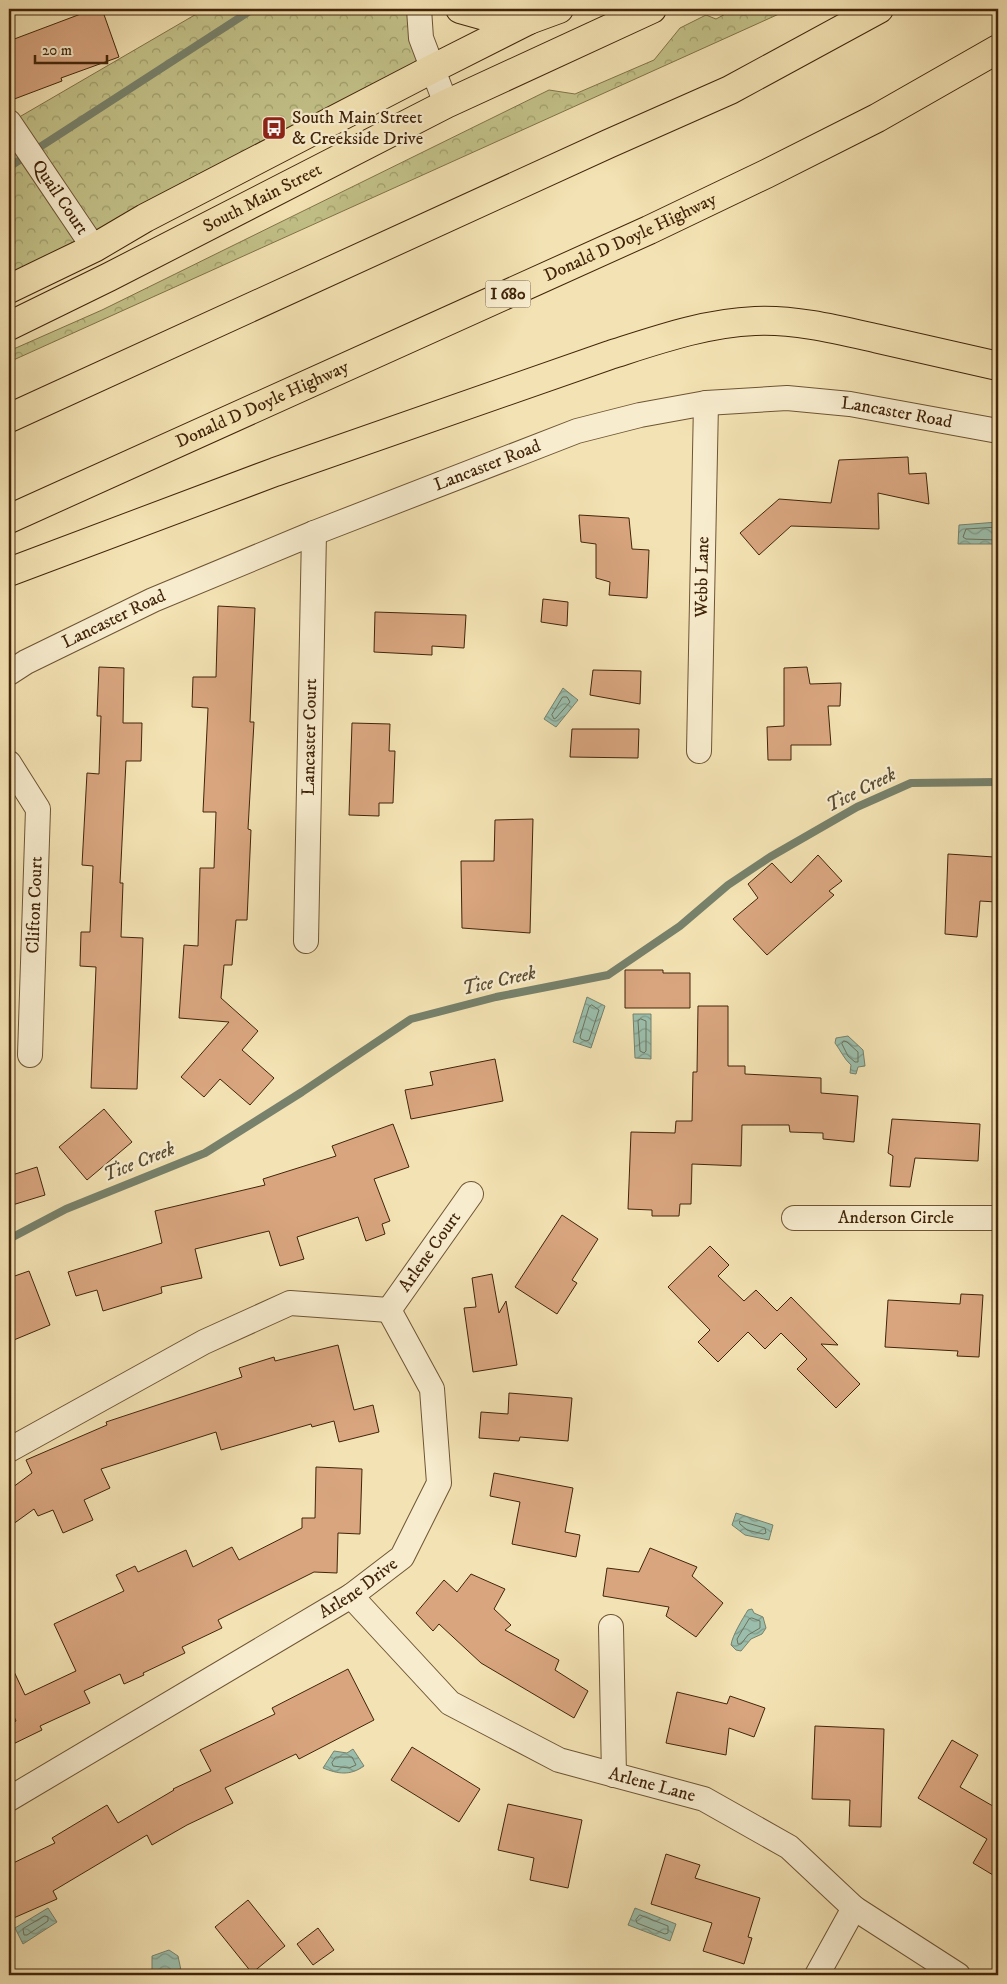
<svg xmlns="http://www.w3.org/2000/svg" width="1007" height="1984" viewBox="0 0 1007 1984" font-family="'IM FELL DW Pica',serif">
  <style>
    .forest { fill: url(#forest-crowns); stroke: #827349 }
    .water { fill: url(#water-waves); stroke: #77816b }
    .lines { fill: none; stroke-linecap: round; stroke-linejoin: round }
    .shore { stroke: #6e725b; stroke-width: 1 }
    .stream { stroke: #77816b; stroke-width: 8 }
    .building { fill: #d8a57f; stroke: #42250a }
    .minor-casing { stroke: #6e5434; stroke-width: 26 }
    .major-casing { stroke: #42250a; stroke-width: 30 }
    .highway-casing { stroke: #42250a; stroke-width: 30 }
    .minor { stroke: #f7ecce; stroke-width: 24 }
    .major { stroke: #f3e2b3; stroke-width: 28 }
    .highway { stroke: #f3e2b3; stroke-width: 28 }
    .labels { text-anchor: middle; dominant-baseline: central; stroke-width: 4.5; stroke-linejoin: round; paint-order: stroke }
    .shield { fill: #f7ecce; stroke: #786145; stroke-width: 1 }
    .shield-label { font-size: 16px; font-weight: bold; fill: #42250a }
    .poi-label { font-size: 18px; fill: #42250a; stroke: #f7ecce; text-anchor: start }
    .street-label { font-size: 18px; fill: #42250a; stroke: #f7ecce }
    .water-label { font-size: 19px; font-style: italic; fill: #584b32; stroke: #f7ecce }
  </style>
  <defs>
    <pattern id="forest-crowns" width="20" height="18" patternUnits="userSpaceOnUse" patternTransform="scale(1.25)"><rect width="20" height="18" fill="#c2c188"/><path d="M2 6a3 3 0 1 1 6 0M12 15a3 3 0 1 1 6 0" fill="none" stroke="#9f9d6d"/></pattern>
    <pattern id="water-waves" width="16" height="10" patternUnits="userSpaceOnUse" patternTransform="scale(1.25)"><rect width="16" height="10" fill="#9bbeac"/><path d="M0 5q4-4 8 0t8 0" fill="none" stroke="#809a8a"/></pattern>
  </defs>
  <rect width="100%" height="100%" fill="#f3e2b3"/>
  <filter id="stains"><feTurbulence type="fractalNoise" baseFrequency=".004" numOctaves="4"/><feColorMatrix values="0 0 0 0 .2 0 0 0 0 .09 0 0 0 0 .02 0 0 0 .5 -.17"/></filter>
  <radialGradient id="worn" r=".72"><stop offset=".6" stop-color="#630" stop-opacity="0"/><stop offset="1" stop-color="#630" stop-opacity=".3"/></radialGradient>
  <path class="forest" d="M205 9H419L432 69 9 289V123Z
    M732 9H790L9 362V351L102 310 549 90 575 94 654 60 680 28 706 15 716 19 731 11Z"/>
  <path class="water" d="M998 522V544H958L959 525Z
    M563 688 578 700 556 727 544 719Z
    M587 997 605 1006 591 1048 573 1042Z
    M633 1014H651V1059L635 1058Z
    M848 1036 863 1050 865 1066 858 1067 856 1074 850 1073 851 1065C844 1059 841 1051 835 1043L836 1038Z
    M736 1513 773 1525 769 1540 745 1535 732 1525Z
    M752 1609 754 1613 763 1617 766 1628 762 1634 751 1639 741 1651 736 1650 731 1645C732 1636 743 1618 748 1610Z
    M353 1749 364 1766C350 1776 338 1774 323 1768L334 1751 347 1753Z
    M48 1908 57 1922 23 1944 15 1928Z
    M635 1908 676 1924 670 1941 628 1925Z
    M169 1950 178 1956 182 1975H152V1956Z"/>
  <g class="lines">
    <path class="shore" d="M998 527 966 529 963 537 966 539 998 540
      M563 697H567L570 702 556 718 554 719 552 715Z
      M592 1005 599 1010 589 1040 586 1041 581 1039 580 1037 589 1007Z
      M641 1019 646 1021V1051L644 1053 640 1051 638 1021Z
      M844 1041 847 1042 858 1052V1062H855L848 1056 842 1044Z
      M740 1521 765 1528 766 1533 763 1534 747 1530 740 1524Z
      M752 1618 760 1621V1628L748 1635 741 1644H738L737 1639 749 1619Z
      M336 1757H352L356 1765 349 1768 333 1766 332 1763Z
      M640 1915 668 1926V1933L665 1934 637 1923 636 1920Z
      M45 1916 48 1917V1921L27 1935H24L23 1929Z"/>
    <path class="stream" d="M9 167 253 9
      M9 1239 66 1209 205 1153 302 1092 411 1019 496 997 608 975 680 926 728 885 770 857 857 807 911 783 998 782"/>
  </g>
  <path class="building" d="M94 9H102L119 57 61 78 62 81 9 101V41Z
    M908 457 909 474 926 473 929 504 878 493 879 529 791 526 759 555 740 533 779 499 831 503 839 460Z
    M579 515 629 518 632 549 649 550 647 598 609 595 610 582 596 578V544L581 542Z
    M543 599 568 602 567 626 541 622Z
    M218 606 255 608 250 722H254L248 829 251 830 247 920H236L232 965H224L221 998 258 1031 242 1050 274 1078 250 1105 220 1079 204 1097 181 1077 229 1022 179 1018 184 945 198 946 200 868H214L216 812H203L208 708 192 707 193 677H216Z
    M375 612 466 615 464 648 432 646V655L374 652Z
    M99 667 124 668 123 723H142L141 761H126L120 883H123L121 937 143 938 137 1089 91 1088 96 967 80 966 81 932H90L93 866 82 865 87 773 99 774 101 716H97Z
    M807 667 810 684 841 683 840 706H828L831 745H791V760H768L767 727 784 726V668Z
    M593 670 641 671 640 704 590 695Z
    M352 723 390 724 389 751H395L393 803H379V816L349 815Z
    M572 729H639L638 758 570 757Z
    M533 819 530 933 462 928 461 861H494L495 820Z
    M948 854 994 857 996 902 980 901 977 937 945 934Z
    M818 855 842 881 829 891 834 895 767 955 733 919 758 898 748 884 772 863 791 883Z
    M625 970H663V973H690V1008H625Z
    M698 1006H728V1066H745V1074L821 1078V1093L858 1096 854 1142 823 1139V1133L790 1132 789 1125H742L741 1166 692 1164 691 1204H680L679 1216H652V1210L628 1209 631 1132 675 1133 676 1121H692L693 1072H697Z
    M495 1059 503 1101 411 1119 405 1090 433 1085 430 1072Z
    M104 1109 132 1142 87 1180 59 1147Z
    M892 1119 980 1124 978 1161 915 1158 910 1187 890 1186 893 1156 888 1153Z
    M393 1124 409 1167 374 1179 390 1221 382 1224 385 1234 366 1241 358 1217 297 1237 304 1259 280 1266 269 1231 195 1249 202 1278 161 1287 162 1293 103 1311 97 1290 76 1296 68 1272 162 1243 155 1211 265 1185 263 1179 336 1156 332 1146Z
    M37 1167 45 1195 9 1206V1176Z
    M562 1215 598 1239 572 1280 577 1283 557 1314 515 1287Z
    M710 1246 729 1265 718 1276 744 1301 756 1290 777 1311 791 1297 838 1345 821 1344 860 1384 836 1408 797 1369 807 1359 781 1333 765 1349 748 1332 718 1362 698 1342 710 1330 668 1287Z
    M29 1271 50 1325 9 1342V1278Z
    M492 1274 499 1313 506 1301 517 1365 473 1372 464 1308 476 1307 472 1278Z
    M961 1294 983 1295 979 1357 957 1356 958 1351 885 1347 888 1300 960 1304Z
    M338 1345 354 1410 373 1405 379 1432 339 1442 334 1421 312 1427 311 1424 221 1450 216 1432 101 1469 110 1488 84 1500 93 1520 63 1533 53 1510 38 1516 34 1509 9 1527V1490L32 1473 26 1460 107 1425 106 1422 242 1377 239 1368 274 1357 275 1361Z
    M509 1393 572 1398 568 1441 520 1437 519 1441 479 1438 481 1412 508 1414Z
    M316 1467 362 1469 360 1534 338 1533 337 1573 314 1572 218 1620 222 1628 182 1647 185 1653 143 1673 144 1675 124 1684 120 1674 84 1691 90 1703 40 1726 42 1730 9 1746V1725L16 1721 9 1706V1661L25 1695 76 1671 54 1624 124 1591 116 1575 135 1566 138 1572 186 1550 193 1567 232 1547 239 1560 302 1528V1518H315Z
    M494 1473 573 1488 565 1532 580 1535 576 1557 512 1544 520 1502 490 1496Z
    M650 1548 697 1567 692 1576 723 1603 696 1637 666 1616 669 1607 603 1596 607 1568 639 1572Z
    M471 1574 505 1589 494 1609 511 1625 505 1630 559 1660 555 1670 588 1691 574 1718 481 1663 439 1624 433 1631 416 1613 444 1580 457 1592Z
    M348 1669 374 1720 299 1759 296 1754 225 1788 233 1803 187 1825 152 1845 147 1835 53 1891 57 1899 9 1920V1865L55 1843 52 1838 107 1805 118 1823 174 1790 173 1789 211 1771 200 1750 275 1714 272 1708Z
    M677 1692 727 1704 730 1696 765 1708 754 1737 729 1728 726 1755 666 1743Z
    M815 1726 884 1729 881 1827 849 1826 850 1800 812 1799Z
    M952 1740 978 1755 960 1787 998 1809V1878L973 1863 987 1839 918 1798Z
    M412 1747 480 1789 459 1822 391 1780Z
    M508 1804 582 1820 568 1888 530 1880 534 1858 498 1850Z
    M666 1854 700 1865 695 1878 760 1898 748 1937 752 1938 744 1964 703 1951 712 1923 651 1904Z
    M248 1900 285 1946 252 1973 215 1927Z
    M318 1928 334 1950 313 1965 297 1944Z"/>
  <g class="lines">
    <defs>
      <g id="minor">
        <path d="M419 9 421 38 446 104"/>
        <path id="s1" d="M9 122 94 248"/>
        <path id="s2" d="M9 673 26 662 153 600 314 533 577 431 640 415 706 403 787 398 850 404 998 431"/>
        <path id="s3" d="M699 751 706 403"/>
        <path d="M9 763 38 809 30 1055"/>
        <path id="s4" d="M306 941 314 533"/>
        <path id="s5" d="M794 1218H998"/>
        <path id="s6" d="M389 1310 471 1194"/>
        <path d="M9 1450 204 1342 290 1303 389 1310"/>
        <path id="s7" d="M351 1596 450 1703 559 1760 704 1799 789 1847 854 1908 958 1975"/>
        <path d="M611 1627 614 1775"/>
        <path id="s8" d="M9 1799 351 1596 402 1557 439 1483 432 1389 389 1310"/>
        <path d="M817 1975 854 1908"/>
      </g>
      <g id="major">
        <path d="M460 9 485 16 529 20"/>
        <path d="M9 289 94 248 145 218 432 69 529 20 559 9"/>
        <path id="s9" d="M9 326 109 277 446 104 652 9"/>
      </g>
      <g id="highway">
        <path d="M9 418 608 144 730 90 879 9"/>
        <path id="s10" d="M9 519 649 230 766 174 877 118 998 49"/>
        <path d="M9 572 275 472 610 355C657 340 705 323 755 321 796 319 839 330 879 339 919 348 959 357 998 366"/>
      </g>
    </defs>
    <use href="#minor" class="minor-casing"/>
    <use href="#major" class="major-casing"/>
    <use href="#highway" class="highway-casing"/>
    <use href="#minor" class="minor"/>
    <use href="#major" class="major"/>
    <use href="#highway" class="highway"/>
  </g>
  <defs>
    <symbol id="bus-square" viewBox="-11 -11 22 22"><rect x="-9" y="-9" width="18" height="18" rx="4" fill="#8f2418" stroke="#f7ecce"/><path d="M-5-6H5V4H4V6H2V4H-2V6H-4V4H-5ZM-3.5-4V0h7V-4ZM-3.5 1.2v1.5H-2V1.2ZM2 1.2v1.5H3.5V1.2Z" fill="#fff"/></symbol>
  </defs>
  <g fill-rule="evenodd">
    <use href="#bus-square" x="260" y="114" width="28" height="28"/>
  </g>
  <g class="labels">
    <rect class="shield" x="485.5" y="280.5" width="45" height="27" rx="4"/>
    <g class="shield-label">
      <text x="508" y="294">I 680</text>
    </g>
    <g class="poi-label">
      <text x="292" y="118">South Main Street<tspan x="292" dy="21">&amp; Creekside Drive</tspan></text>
    </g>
    <g class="street-label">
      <text stroke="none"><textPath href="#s1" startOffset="91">Quail Court</textPath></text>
      <text stroke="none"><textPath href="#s9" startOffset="284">South Main Street</textPath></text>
      <text stroke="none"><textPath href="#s10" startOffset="682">Donald D Doyle Highway</textPath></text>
      <text stroke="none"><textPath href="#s10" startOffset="278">Donald D Doyle Highway</textPath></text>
      <text stroke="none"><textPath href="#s2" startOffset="942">Lancaster Road</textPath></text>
      <text stroke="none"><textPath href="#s2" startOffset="522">Lancaster Road</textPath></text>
      <text stroke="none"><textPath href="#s3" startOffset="174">Webb Lane</textPath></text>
      <text stroke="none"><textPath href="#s2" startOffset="118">Lancaster Road</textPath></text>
      <text stroke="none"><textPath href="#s4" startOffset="204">Lancaster Court</textPath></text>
      <text transform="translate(35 905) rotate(-88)">Clifton Court</text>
      <text stroke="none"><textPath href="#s5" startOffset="102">Anderson Circle</textPath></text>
      <text stroke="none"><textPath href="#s6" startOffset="71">Arlene Court</textPath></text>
      <text stroke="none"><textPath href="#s8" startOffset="408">Arlene Drive</textPath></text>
      <text stroke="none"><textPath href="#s7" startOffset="365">Arlene Lane</textPath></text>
    </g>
    <g class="water-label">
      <text transform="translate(861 790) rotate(-27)">Tice Creek</text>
      <text transform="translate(499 981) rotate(-13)">Tice Creek</text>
      <text transform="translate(139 1162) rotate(-22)">Tice Creek</text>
    </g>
  </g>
  <rect width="1007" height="1984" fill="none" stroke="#f3e2b3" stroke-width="30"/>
  <rect x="10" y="10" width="987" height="1964" fill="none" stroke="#42250a" stroke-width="2.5"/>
  <rect x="15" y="15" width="977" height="1954" fill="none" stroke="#42250a"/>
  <path d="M35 55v8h72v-8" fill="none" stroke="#42250a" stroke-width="2.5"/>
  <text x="42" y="55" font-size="15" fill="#42250a" stroke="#f7ecce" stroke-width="4" paint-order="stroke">20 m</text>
  <rect width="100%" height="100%" filter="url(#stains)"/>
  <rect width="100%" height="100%" fill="url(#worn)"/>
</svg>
